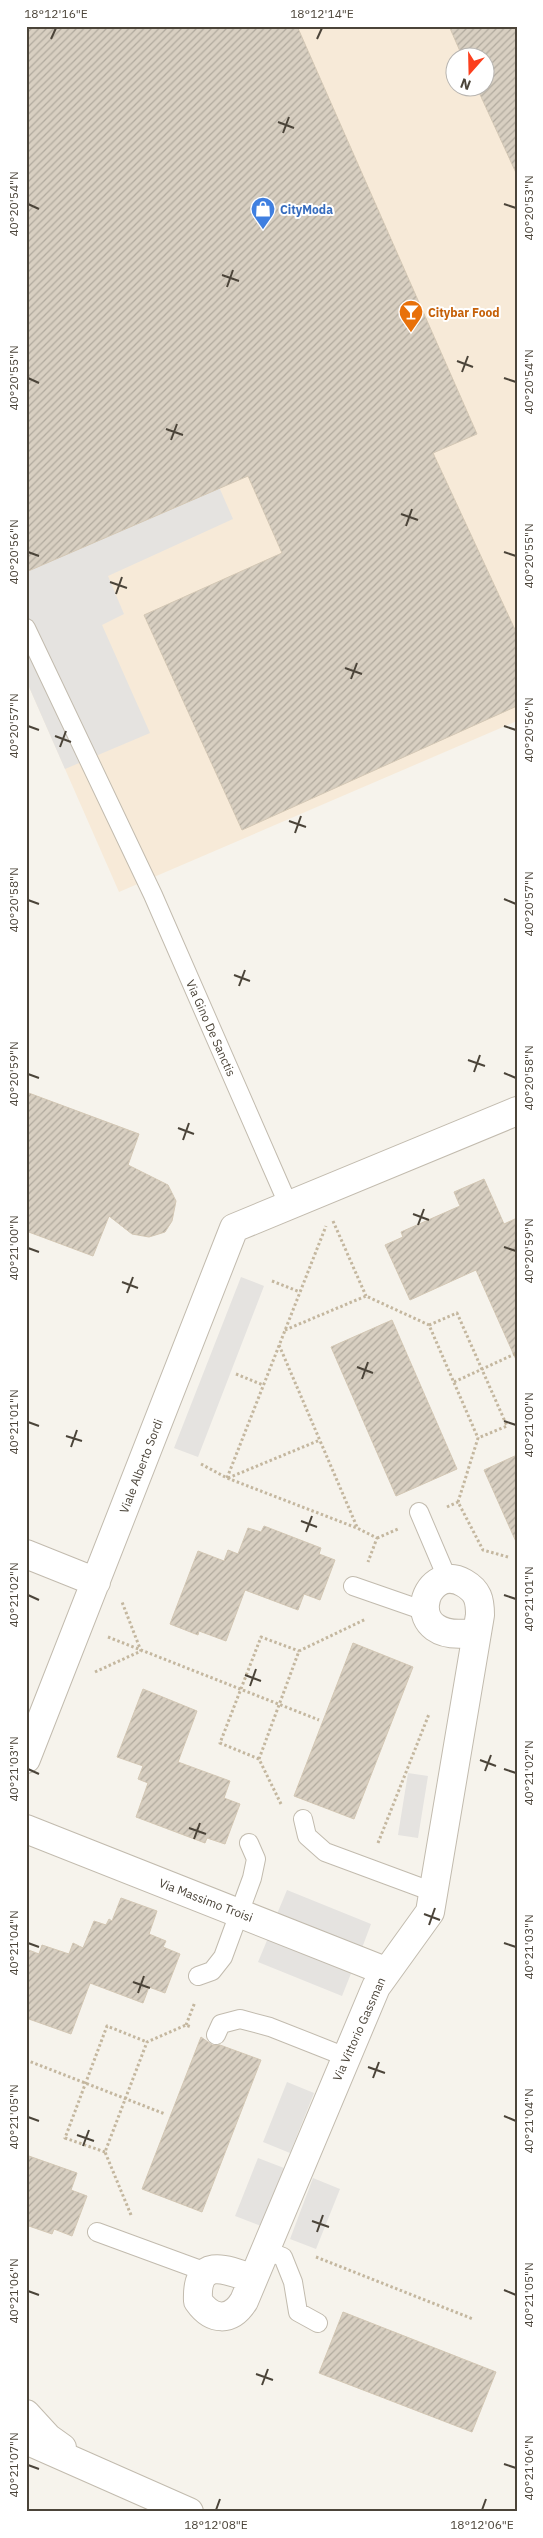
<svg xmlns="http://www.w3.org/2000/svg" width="543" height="2538" viewBox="0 0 543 2538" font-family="'IBM Plex Sans',sans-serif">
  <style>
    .commercial { fill: #f7ead8; fill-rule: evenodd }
    .parking { fill: #e5e3e0 }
    .building { fill: url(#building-hatch); stroke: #d3c7b4 }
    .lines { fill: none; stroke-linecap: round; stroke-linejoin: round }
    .service-casing { stroke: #c2bbae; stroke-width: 20 }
    .minor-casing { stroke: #c2bbae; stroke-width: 30 }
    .tertiary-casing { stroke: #c2bbae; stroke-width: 30 }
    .path { stroke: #c4b79f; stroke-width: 3; stroke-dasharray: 2.5 2.5; stroke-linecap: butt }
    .service { stroke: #fff; stroke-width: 18 }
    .minor { stroke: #fff; stroke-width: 28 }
    .tertiary { stroke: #fff; stroke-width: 28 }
    .ticks { fill: none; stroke: #4b4439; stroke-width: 2 }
    .labels { text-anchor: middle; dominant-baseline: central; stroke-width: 4; stroke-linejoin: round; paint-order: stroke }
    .shop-label { font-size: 12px; font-weight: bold; fill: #366cbe; stroke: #fff; text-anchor: start }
    .food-label { font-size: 12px; font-weight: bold; fill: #c56008; stroke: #fff; text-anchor: start }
    .street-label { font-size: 12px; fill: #4b4439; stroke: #fff }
    .neatline { fill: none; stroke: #4b4439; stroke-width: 2 }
    .ticks-label { font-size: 12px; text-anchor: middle; fill: #4b4439 }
  </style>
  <defs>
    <pattern id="building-hatch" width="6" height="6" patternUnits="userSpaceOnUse" patternTransform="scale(1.25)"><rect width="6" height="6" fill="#d8cfc1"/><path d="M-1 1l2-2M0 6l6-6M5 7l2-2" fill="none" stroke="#b1aa9e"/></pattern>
  </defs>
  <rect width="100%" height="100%" fill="#f6f3ec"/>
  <path class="commercial" d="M26 26H517V721L119 892 26 680ZM456 58H486V88H456Z"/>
  <path class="parking" d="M26 44 233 519 108 576 124 614 102 625 150 733 65 769 26 680Z
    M241 1277 264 1286 198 1457 174 1448Z
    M408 1773 428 1776 418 1838 398 1835Z
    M287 1890 371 1924 362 1948 277 1914Z
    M268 1938 352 1971 342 1996 258 1962Z
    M287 2082 314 2093 290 2153 263 2142Z
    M258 2158 284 2168 261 2226 235 2216Z
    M313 2178 340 2189 316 2249 290 2239Z"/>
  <path class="building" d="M26 26H297L477 434 433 453 517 634V706L242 830 144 615 282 553 248 476 26 572Z
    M449 26H517V175L477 88H486V58H463Z
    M26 1092 139 1134 128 1165 168 1185 176 1201 172 1221 165 1232 149 1237 132 1234 109 1216 93 1256 26 1231Z
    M484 1179 504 1224 517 1218V1362L476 1270 410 1300 385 1245 403 1237 401 1232 460 1206 454 1192Z
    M392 1320 457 1469 396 1496 331 1347Z
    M517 1455V1544L484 1470Z
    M264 1526 321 1548 319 1554 335 1560 320 1600 304 1594 298 1610 245 1590 226 1641 199 1631 198 1635 170 1624 198 1551 224 1561 228 1550 238 1554 248 1528 261 1532Z
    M353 1643 413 1667 354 1819 294 1796Z
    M143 1689 197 1711 178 1762 230 1781 224 1798 240 1804 225 1844 207 1838 205 1843 136 1817 148 1783 138 1779 143 1766 117 1757Z
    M121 1898 157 1911 149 1934 166 1941 163 1947 180 1954 165 1993 149 1987 143 2003 90 1983 71 2034 26 2018V1949L39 1954 42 1945 69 1954 73 1943 83 1948 94 1921 106 1925 109 1919 112 1921Z
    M201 2037 212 2045H220L261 2060 202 2212 142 2189Z
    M26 2155 77 2173 71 2190 87 2196 72 2236 54 2229 52 2234 26 2225Z
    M343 2312 496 2372 472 2432 319 2373Z"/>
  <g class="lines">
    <defs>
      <path id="service" d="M26 628 153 895 288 1204
        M419 1512 448 1580
        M353 1586 425 1611
        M303 1819 307 1836 325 1852 433 1892
        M198 1976 212 1971 223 1957 252 1878 256 1859 249 1843
        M216 2035 221 2024 240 2019 270 2027 346 2057
        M97 2232 206 2272
        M265 2250 283 2257 293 2282 298 2312 318 2323"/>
      <path id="minor" d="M26 1554 96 1582
        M26 1759 234 1228 517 1111
        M26 1829 385 1971
        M253 2279C224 2268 196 2257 198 2301 212 2321 231 2322 244 2301L376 1987 430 1912 480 1615C480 1600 478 1591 464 1583 423 1559 397 1647 476 1632"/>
      <path id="tertiary" d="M26 2414 48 2438 62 2448
        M26 2440 189 2512"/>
    </defs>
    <use href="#service" class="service-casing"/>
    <use href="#minor" class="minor-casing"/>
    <use href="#tertiary" class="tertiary-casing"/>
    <path class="path" d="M333 1221 366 1296
      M272 1281 300 1292
      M429 1325 457 1313 507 1426 478 1438
      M285 1330 366 1296 429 1325 478 1438 458 1502 483 1550 508 1557
      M279 1345 357 1527
      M236 1374 263 1385
      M454 1382 517 1353
      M201 1464 227 1478 357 1528 377 1538 368 1562
      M227 1478 326 1226
      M228 1478 320 1440
      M447 1507 458 1502
      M377 1538 398 1529
      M108 1637 319 1720
      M95 1672 141 1651 122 1602
      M259 1759 220 1743 261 1637 299 1651
      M281 1804 259 1759 299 1651 366 1619
      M378 1843 429 1714
      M186 2025 195 2002
      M26 2060 165 2114
      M105 2152 65 2138 107 2026 147 2042
      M131 2215 105 2152 147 2042 186 2025 191 2027
      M316 2257 473 2319"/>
    <use href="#service" class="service"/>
    <use href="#minor" class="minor"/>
    <use href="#tertiary" class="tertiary"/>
  </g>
  <path class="ticks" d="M51 39 56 28M317 39 322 28M278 122 294 128M283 133 289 117M28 204 39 209M504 204 516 208M222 275 239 281M227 287 233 270M457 361 473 367M462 372 468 356M28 378 39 383M504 378 516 382M166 429 183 435M171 440 177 424M401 514 418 520M406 526 412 509M28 552 39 556M504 552 516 556M110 582 127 588M116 594 122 577M345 668 362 674M351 679 357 663M28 726 39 730M504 726 516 730M55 736 71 742M60 747 66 731M289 821 306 827M295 833 301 816M504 899 516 904M28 900 39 904M234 975 250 981M239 986 245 970M468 1060 485 1066M474 1072 480 1055M504 1073 516 1078M28 1074 39 1078M178 1128 194 1134M183 1140 189 1123M413 1214 429 1220M418 1225 424 1209M504 1247 516 1251M28 1248 39 1252M122 1282 138 1288M127 1293 133 1277M357 1367 373 1373M362 1379 368 1362M504 1421 516 1425M28 1422 39 1426M66 1436 82 1441M71 1447 77 1430M301 1521 317 1527M306 1532 312 1516M28 1595 39 1600M504 1595 516 1599M245 1675 261 1681M250 1686 256 1669M480 1760 496 1766M28 1769 39 1774M504 1769 516 1773M485 1771 491 1755M189 1828 206 1834M194 1839 200 1823M424 1914 440 1920M429 1925 435 1908M28 1943 39 1947M504 1943 516 1947M133 1982 150 1988M138 1993 144 1976M368 2067 385 2073M373 2078 379 2062M504 2116 516 2121M28 2117 39 2121M77 2135 94 2141M83 2146 89 2130M312 2221 329 2227M317 2232 323 2215M504 2290 516 2295M28 2291 39 2295M256 2374 273 2380M262 2385 268 2369M504 2464 516 2468M28 2465 39 2469M216 2510 220 2499M482 2510 486 2499"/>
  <defs>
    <symbol id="shop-pin" viewBox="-11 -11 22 30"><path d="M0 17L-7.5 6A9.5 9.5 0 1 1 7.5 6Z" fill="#3f7fe0" stroke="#fff"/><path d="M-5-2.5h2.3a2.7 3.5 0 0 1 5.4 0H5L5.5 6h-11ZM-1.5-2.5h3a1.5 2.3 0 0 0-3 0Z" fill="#fff"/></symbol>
    <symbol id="bar-pin" viewBox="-11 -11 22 30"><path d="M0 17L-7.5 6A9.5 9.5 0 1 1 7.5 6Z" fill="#e8710a" stroke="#fff"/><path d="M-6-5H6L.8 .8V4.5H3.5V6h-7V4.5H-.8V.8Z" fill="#fff"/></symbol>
  </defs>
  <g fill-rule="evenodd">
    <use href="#shop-pin" x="249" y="195" width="28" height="38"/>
    <use href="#bar-pin" x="397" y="298" width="28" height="38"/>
  </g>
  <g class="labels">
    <g class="shop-label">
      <text x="280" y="209">CityModa</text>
    </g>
    <g class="food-label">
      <text x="428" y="312">Citybar Food</text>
    </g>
    <g class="street-label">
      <text transform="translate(211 1028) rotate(66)">Via Gino De Sanctis</text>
      <text transform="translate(141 1466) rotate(-69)">Viale Alberto Sordi</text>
      <text transform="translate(206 1900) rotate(21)">Via Massimo Troisi</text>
      <text transform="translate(359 2029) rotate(-66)">Via Vittorio Gassman</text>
    </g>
  </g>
  <rect width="543" height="2538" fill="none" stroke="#ffffff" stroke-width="55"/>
  <g transform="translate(470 72) rotate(200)"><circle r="24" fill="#ffffff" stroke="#b7b4b0"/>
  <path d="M0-4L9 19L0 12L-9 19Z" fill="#fc3f1d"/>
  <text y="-8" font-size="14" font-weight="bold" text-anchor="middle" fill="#4b4439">N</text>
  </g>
  <rect x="28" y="28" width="488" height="2482" class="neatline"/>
  <g class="ticks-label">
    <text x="56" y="18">18°12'16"E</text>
    <text x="322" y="18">18°12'14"E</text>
    <text transform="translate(14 204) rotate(-90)" y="4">40°20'54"N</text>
    <text transform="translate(529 208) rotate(-90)" y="4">40°20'53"N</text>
    <text transform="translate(14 378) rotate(-90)" y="4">40°20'55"N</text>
    <text transform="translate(529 382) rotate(-90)" y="4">40°20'54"N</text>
    <text transform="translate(14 552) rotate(-90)" y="4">40°20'56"N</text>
    <text transform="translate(529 556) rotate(-90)" y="4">40°20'55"N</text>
    <text transform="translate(14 726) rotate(-90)" y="4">40°20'57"N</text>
    <text transform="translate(529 730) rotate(-90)" y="4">40°20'56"N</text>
    <text transform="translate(14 900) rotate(-90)" y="4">40°20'58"N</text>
    <text transform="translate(529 904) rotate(-90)" y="4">40°20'57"N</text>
    <text transform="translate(14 1074) rotate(-90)" y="4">40°20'59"N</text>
    <text transform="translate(529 1078) rotate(-90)" y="4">40°20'58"N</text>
    <text transform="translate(14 1248) rotate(-90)" y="4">40°21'00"N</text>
    <text transform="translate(529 1251) rotate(-90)" y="4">40°20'59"N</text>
    <text transform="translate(14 1422) rotate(-90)" y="4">40°21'01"N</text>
    <text transform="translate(529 1425) rotate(-90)" y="4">40°21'00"N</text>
    <text transform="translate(14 1595) rotate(-90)" y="4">40°21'02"N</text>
    <text transform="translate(529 1599) rotate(-90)" y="4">40°21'01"N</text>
    <text transform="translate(14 1769) rotate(-90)" y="4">40°21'03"N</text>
    <text transform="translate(529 1773) rotate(-90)" y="4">40°21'02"N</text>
    <text transform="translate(14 1943) rotate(-90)" y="4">40°21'04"N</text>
    <text transform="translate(529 1947) rotate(-90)" y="4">40°21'03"N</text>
    <text transform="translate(14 2117) rotate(-90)" y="4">40°21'05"N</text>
    <text transform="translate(529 2121) rotate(-90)" y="4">40°21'04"N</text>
    <text transform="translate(14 2291) rotate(-90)" y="4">40°21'06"N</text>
    <text transform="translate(529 2295) rotate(-90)" y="4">40°21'05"N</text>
    <text transform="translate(14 2465) rotate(-90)" y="4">40°21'07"N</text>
    <text transform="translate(529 2468) rotate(-90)" y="4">40°21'06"N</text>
    <text x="216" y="2529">18°12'08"E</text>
    <text x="482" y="2529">18°12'06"E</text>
  </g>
</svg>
